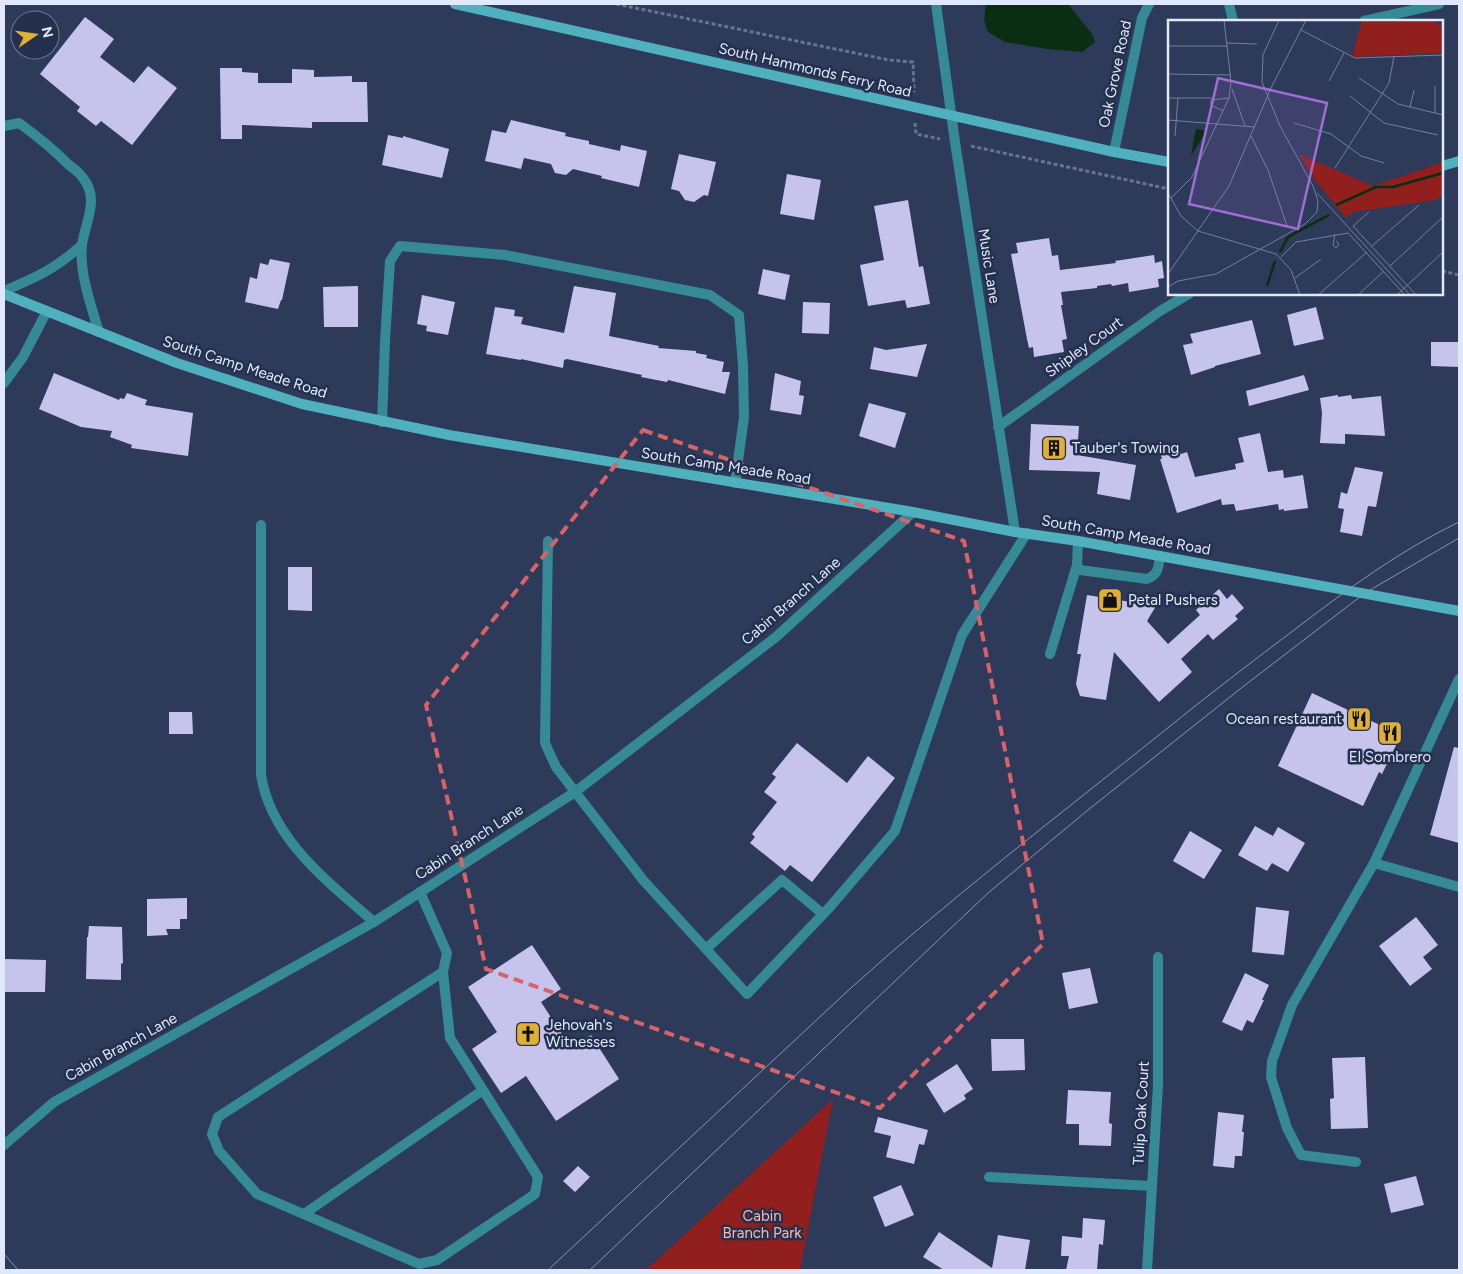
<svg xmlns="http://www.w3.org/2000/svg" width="1463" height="1274" viewBox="0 0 1463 1274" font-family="Figtree,sans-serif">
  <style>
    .green { fill: #911f1d }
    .water { fill: #0a2e11 }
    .building { fill: #c6c4ed }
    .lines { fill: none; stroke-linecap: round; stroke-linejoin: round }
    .path { stroke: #68748f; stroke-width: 3; stroke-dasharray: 4 2.5; stroke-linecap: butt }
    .lane { stroke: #358a95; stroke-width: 10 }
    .street { stroke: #358a95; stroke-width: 10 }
    .secondary { stroke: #4fb1be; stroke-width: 10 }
    .tram { stroke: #8a95ae; stroke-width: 1 }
    .marked { fill: none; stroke: #d96268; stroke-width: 4; stroke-dasharray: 10 6; stroke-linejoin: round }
    .labels { text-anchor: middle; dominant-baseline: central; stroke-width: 5; stroke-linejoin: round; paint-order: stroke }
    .street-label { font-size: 15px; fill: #dfe8fc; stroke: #24304e }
    .poi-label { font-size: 15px; fill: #dfe8fc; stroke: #24304e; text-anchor: start }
    .park-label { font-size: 15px; fill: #f9b7ae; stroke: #24304e }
    .inset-river { fill: none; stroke: #0a2e11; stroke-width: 2.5 }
    .inset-road { fill: none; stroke: #74809a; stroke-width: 1 }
    .view { fill: #9e6ed4; fill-opacity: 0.15; stroke: #9e6ed4; stroke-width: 2.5 }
    .inset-edge { fill: none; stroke: #dfe8fc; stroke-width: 2.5 }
  </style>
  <rect width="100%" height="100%" fill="#2d3a59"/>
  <path class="green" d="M833 1099 800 1270H646Z"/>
  <path class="water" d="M986 4H1068L1092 34 1095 42 1082 52 1047 49 1005 42 988 32 984 20Z"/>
  <path class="building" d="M85 17 114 39 100 57 134 83 148 66 177 88 132 145 101 121 96 126 77 111 80 107 40 74Z
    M220 68H242V72L258 73V83H292V69L314 70V77L352 76V82H367L368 122H312V128L242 125V139H221Z
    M511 120 566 133 565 136 589 141V144L620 151 621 145 647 151 639 187 601 178 602 176 573 169 566 175 555 173 551 164 524 158 521 169 485 161 492 130 506 133Z
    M388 135 403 138V136L449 149 442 178 382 165Z
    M679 154 716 162 708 196 704 195 694 202 685 200 679 191 671 189Z
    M787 174 821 180 814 220 780 214Z
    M908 200 919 267 923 266 930 304 907 308 905 300 868 306 860 265 884 260 874 206Z
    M1049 238 1052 256 1058 255 1060 270 1116 263 1115 261 1154 255 1155 263 1162 261 1164 278 1158 279 1159 287 1129 292 1128 283 1112 286 1111 284 1097 286V288L1061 292 1063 305H1061L1067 339 1062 340 1064 352 1034 357 1033 347 1029 348 1027 339 1011 254 1018 253 1016 243Z
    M270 259 290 263 282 300H281L278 309 245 302 250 277 257 279 260 263 268 265Z
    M763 269 790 275 785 300 758 294Z
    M358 286V327H324L323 287Z
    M574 286 616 293 609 336 659 346 658 348 696 351V353L707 355 706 358 724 362 722 372H730L725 394 668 380 667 382 641 377 642 375 567 359 564 360 563 368 521 359V360L486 354 495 307 515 310 514 316 523 317 521 324 564 333Z
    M422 295 455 302 448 335 426 331 427 326 417 324Z
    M803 302 830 303 829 334 802 333Z
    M1316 307 1324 339 1294 346 1287 315Z
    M1252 320 1261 354 1215 366V367L1191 375 1183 345 1193 343 1190 334Z
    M1431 342H1459V367L1431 366Z
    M927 344 917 377 870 369 874 347 886 350Z
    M54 373 119 400 120 398 124 399 127 393 147 400 145 405 193 413 188 456 131 448 132 445 110 437 112 431 81 427 39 409Z
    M775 373 801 381 799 395 804 396 801 415 770 410Z
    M1304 375 1309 390 1249 406 1246 391Z
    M1338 395V397L1351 395 1352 399 1381 396 1385 436 1345 434V444L1320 443 1322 413 1320 398Z
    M869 403 906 413 895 448 859 436Z
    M1031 424 1079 426 1077 455 1136 465 1130 500 1097 494 1100 472 1029 470Z
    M1260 433 1268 472 1283 470 1284 478 1303 475 1308 508 1284 511V509L1279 510 1278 504 1236 511 1234 504 1222 505 1221 499 1177 513 1160 459H1162L1160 452 1179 446 1181 454 1187 452 1195 477 1236 469 1235 464 1244 462 1238 438Z
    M1355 467 1383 472 1376 507 1368 506 1362 536 1340 532 1344 509 1338 508 1341 492 1347 494Z
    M288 567H312V611L288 610Z
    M1219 589 1227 599 1232 594 1244 608 1235 616 1238 619 1213 640 1208 634 1181 659 1192 672 1159 702 1114 652 1106 700 1080 696 1076 684 1081 654H1077L1087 595 1156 606 1147 621 1168 644 1200 615 1196 610Z
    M1312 693 1401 735 1382 774 1379 772 1363 806 1278 766Z
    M169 712H192L193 734H169Z
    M797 743 847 783 868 756 895 778 812 882 790 865 785 871 750 843 755 837 752 834 777 802 764 792 776 777 772 774Z
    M1454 747 1459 748V843L1430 835Z
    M1255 826 1273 836 1278 827 1305 843 1288 872 1272 863 1267 871 1238 855Z
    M1190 831 1222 850 1204 879 1173 861Z
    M187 898V919H180V929H166L168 935 147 936V899Z
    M1256 907 1289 911 1284 955 1252 952Z
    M1416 917 1438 945 1423 957 1432 969 1410 986 1379 946Z
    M89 926 122 927 123 963 121 964V980L86 979 87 937H88Z
    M532 945 561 989 541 1002 571 1048 591 1035 619 1079 556 1121 526 1076 501 1093 472 1049 497 1032 468 987Z
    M4 959 46 960 45 992H4Z
    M1090 968 1098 1003 1069 1009 1062 973Z
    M1245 973 1269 985 1262 1000H1264L1253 1023 1247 1020 1242 1031 1222 1022Z
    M991 1039H1024L1025 1070 992 1071Z
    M1365 1057 1368 1128 1331 1129 1330 1099 1334 1098 1332 1058Z
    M957 1064 973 1089 964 1095 966 1099 944 1113 926 1084Z
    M1068 1090 1111 1092 1109 1123 1112 1124 1111 1146 1079 1145V1124H1066Z
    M1218 1112 1244 1115 1242 1132H1244L1242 1156H1235L1234 1168 1213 1166Z
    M878 1117 928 1130 924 1145 919 1144 914 1164 886 1157 891 1136 874 1132Z
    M578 1166 590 1177 575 1192 563 1181Z
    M1416 1176 1424 1205 1391 1213 1384 1184Z
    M901 1185 914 1215 885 1227 873 1197Z
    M1083 1218 1105 1220 1103 1245 1099 1244 1097 1270H1066L1069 1256H1061L1062 1236 1082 1238Z
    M939 1232 992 1268 998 1235 1030 1240 1025 1270H944L923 1257Z"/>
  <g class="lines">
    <path class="path" d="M616 4 889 60 913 62 914 92
      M915 123 916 134 940 139
      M971 146 1169 189
      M1442 271 1459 275"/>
    <path class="lane" d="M1364 21 1439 4
      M4 126 19 123C37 136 54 150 69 165 74 169 80 173 83 178 100 199 85 223 82 245 79 273 91 305 99 332
      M4 291C37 277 55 269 82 245
      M4 383 23 357 47 311
      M382 422 385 341 390 261 400 246 505 255 710 295 739 315 743 366 744 417 735 483
      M261 525V775C271 839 328 882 374 922
      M548 541 545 743 556 767 643 880 747 994 829 908 895 831 962 635 1027 533
      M1078 541 1077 565 1080 570 1147 579C1159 574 1158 568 1160 556
      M1050 654 1077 565
      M1374 863 1459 887
      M420 892 447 953 443 972 218 1117 212 1134 219 1151 257 1194 419 1264 437 1260 535 1194 538 1177 450 1038 443 972
      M707 948 782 880 823 914
      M1356 1162 1301 1155 1287 1128 1271 1077 1272 1061 1292 1005 1374 863 1459 679
      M304 1214 483 1090"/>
    <path class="street" d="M936 4 955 142 1015 532
      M1229 4 1233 21
      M1114 152 1142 18 1149 4
      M998 427 1160 311 1189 294
      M4 1145 54 1102 374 922 575 792 776 637 913 512
      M989 1177 1152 1186
      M1147 1270 1158 1085V957"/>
    <path class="secondary" d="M455 4 1114 152 1169 162
      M1442 166 1459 161
      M4 294 177 363 302 404 449 435 913 512 1015 532 1078 541 1459 611"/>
    <path class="tram" d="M4 1254 18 1270
      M548 1270 852 987C952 897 1059 815 1164 731 1208 695 1253 661 1298 627 1349 588 1401 550 1459 522
      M590 1270 988 893 1088 810 1240 689 1365 593 1459 538"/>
  </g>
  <path class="marked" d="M643 430 964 541 1043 944 880 1108 486 969 426 705Z"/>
  <defs>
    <symbol id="building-square" viewBox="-11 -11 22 22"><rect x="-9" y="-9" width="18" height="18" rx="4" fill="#dfb034" stroke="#24304e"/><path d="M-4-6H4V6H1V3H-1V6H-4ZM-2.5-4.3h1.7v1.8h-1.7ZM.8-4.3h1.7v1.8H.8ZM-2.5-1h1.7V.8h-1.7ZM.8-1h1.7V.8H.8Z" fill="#111"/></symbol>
    <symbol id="shop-square" viewBox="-11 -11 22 22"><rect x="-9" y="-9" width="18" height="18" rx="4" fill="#dfb034" stroke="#24304e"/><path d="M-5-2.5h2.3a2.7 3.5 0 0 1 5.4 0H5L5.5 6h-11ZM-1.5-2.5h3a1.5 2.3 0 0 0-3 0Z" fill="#111"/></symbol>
    <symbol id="restaurant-square" viewBox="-11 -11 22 22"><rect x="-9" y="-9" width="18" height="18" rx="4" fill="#dfb034" stroke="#24304e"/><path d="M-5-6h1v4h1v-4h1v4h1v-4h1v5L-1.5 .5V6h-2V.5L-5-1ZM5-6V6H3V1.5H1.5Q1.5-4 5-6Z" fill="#111"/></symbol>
    <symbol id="church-square" viewBox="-11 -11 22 22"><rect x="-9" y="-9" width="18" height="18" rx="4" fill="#dfb034" stroke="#24304e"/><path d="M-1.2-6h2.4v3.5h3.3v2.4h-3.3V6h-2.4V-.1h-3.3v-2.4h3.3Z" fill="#111"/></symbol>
  </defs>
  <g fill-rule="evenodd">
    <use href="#building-square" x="1040" y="434" width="28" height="28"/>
    <use href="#shop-square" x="1096" y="586" width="28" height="28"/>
    <use href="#restaurant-square" x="1345" y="705" width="28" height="28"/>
    <use href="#restaurant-square" x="1376" y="719" width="28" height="28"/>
    <use href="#church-square" x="514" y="1020" width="28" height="28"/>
  </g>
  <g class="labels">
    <g class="street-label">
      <text transform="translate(815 70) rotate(13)">South Hammonds Ferry Road</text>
      <text transform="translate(1115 74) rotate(-78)">Oak Grove Road</text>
      <text transform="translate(989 266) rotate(81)">Music Lane</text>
      <text transform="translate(1084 347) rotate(-36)">Shipley Court</text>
      <text transform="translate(245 367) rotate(18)">South Camp Meade Road</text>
      <text transform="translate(726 466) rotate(9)">South Camp Meade Road</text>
      <text transform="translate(1126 535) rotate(10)">South Camp Meade Road</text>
      <text transform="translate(791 601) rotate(-41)">Cabin Branch Lane</text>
      <text transform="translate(469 842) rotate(-33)">Cabin Branch Lane</text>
      <text transform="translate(121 1047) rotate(-29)">Cabin Branch Lane</text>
      <text transform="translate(1141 1113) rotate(-87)">Tulip Oak Court</text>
    </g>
    <g class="poi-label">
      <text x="1072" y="448">Tauber's Towing</text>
      <text x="1128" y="600">Petal Pushers</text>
      <text x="1342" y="719" text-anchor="end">Ocean restaurant</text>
      <text x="1390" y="757" text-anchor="middle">El Sombrero</text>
      <text x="546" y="1025">Jehovah's<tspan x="546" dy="17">Witnesses</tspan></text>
    </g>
    <g class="park-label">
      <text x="762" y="1216">Cabin<tspan x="762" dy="17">Branch Park</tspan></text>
    </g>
  </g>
  <g transform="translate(1168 20)">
    <rect width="275" height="275" fill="#2d3a59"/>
    <path d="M194 0H268V4L275 5V33L184 37ZM131 134 205 166 275 142V175L268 180 185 192 178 198 146 159Z" fill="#911f1d"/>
    <path d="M28 109 36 110V115L23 136Z" fill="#0a2e11"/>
    <path class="inset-river" d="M168 185 208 167H225L275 153M112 232 120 217 161 195M99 266 107 241"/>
    <path class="inset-road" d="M133 10 187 38 275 35M59 23 89 24M0 26H59M0 54 63 55M191 58 230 84 275 95M161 61 176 33M267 66V93M64 69 77 106M182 76 216 103 270 115M0 78H45M242 87 246 70M55 91 43 85V80L61 78M0 100 86 107M126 103 163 114 193 136 216 143M7 116 10 78M83 116 100 150 119 206M167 148 221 63 226 36M0 173 13 196 30 211M149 173 242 275M3 178 24 157 61 78 63 62 56 0M201 192 185 206 248 275M30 211 108 234 123 250 132 275M167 214 165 225 168 228 171 224 168 221M204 226 251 185M113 237 128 222 180 213 237 275M222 246 275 197M0 254 61 166 103 68 138 0M127 258 153 239M0 267 10 261 48 254 137 204 149 192 150 181 145 166 112 106 94 62 95 35 111 0M150 275 199 232M190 275 216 251M229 275 275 232"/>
    <path class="view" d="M50 58 159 83 130 209 21 184Z"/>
    <rect width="275" height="275" class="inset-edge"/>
  </g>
  <rect width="1463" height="1274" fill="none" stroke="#dfe8fc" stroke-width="10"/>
  <g transform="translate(35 35) rotate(77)"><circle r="24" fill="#24304e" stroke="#6f7a94"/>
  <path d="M0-4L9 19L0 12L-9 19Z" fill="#dfb034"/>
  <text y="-8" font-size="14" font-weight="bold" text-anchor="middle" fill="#dfe8fc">N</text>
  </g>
</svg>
